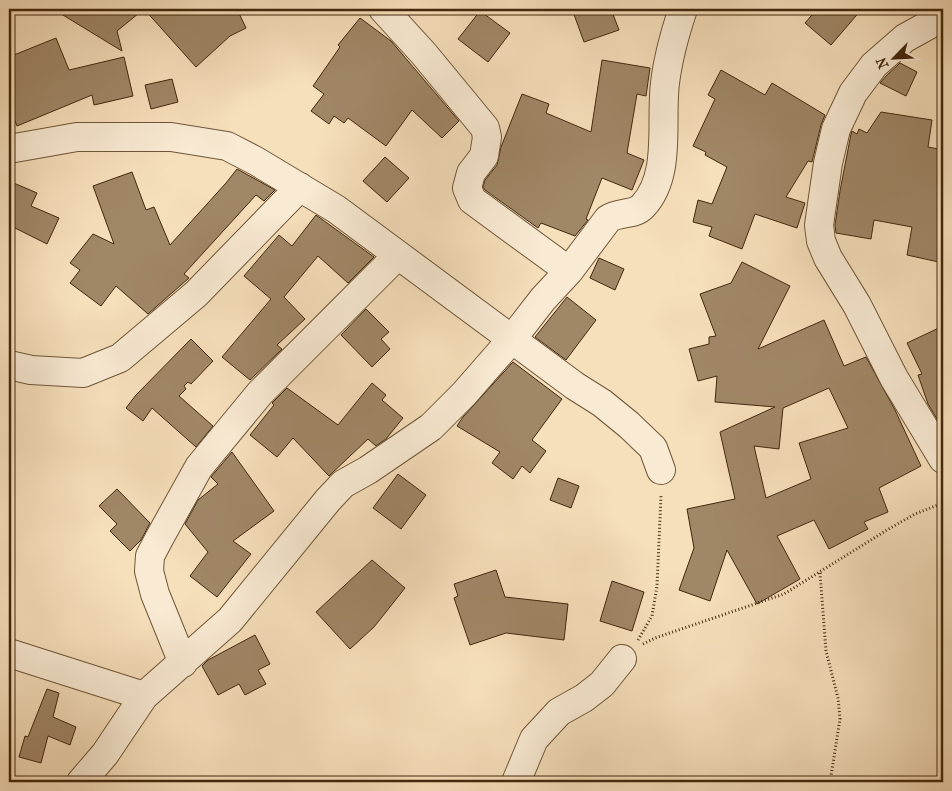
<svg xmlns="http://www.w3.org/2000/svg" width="952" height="791" viewBox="0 0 952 791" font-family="'IM FELL French Canon',serif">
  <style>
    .building { fill: #a08767; stroke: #42280c; fill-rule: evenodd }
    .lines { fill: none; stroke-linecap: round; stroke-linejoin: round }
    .minor-casing { stroke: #6f5638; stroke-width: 30 }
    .path { stroke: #42280c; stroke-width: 3; stroke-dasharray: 1 2.5; stroke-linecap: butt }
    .minor { stroke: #f9ead3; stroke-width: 28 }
  </style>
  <rect width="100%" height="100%" fill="#f6dfbb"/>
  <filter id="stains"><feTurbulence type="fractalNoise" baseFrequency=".004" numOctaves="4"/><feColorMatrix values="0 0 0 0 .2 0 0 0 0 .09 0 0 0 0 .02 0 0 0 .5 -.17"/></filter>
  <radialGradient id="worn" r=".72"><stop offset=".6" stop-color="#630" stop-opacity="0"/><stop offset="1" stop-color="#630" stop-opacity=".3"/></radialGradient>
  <path class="building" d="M53 9H237L246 28 230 36 196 67 144 9 117 31 122 51Z
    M572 9H611L619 30 584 42Z
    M817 9H862L831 45 805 23Z
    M480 11 510 33 488 62 458 39Z
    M360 18 391 41 459 121 442 138 412 110 386 146 348 118 344 123 334 116 329 124 311 111 324 94 313 86 340 47 338 45Z
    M56 38 69 70 124 57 133 96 94 105 92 95 17 126 9 106V57Z
    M602 60 650 68 646 96 637 94 627 153 644 160 632 190 602 178 586 219 588 220 575 236 541 223 538 228 485 190 483 187 485 180 497 165 501 147 522 94 549 104 546 113 591 132Z
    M900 63 917 72 906 96 880 83 886 76Z
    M721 70 765 95 772 83 825 115 821 125 812 162 808 161 786 197 805 203 797 228 755 214 742 249 709 236 712 227 693 222 698 200 712 204 727 167 705 155 706 152 693 146 715 99 708 95Z
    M172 79 178 102 151 109 145 85Z
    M881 112 932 120 928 147 943 150 938 186 943 187V263L907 255 912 227 874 220 871 239 836 233 835 225 840 191 851 134 852 131 857 134 859 129 867 133Z
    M385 157 409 178 387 202 363 181Z
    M237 169 275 190 264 201 256 195 184 274 189 278 148 314 116 286 101 306 70 283 80 270 70 263 93 234 114 244 93 186 132 172 146 210 154 207 170 245 226 183Z
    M9 181 37 193 31 206 59 218 47 244 9 225Z
    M316 215 374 257 348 283 318 256 284 297 305 319 277 345 282 349 250 380 222 357 271 299 244 276 279 235 292 246Z
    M599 258 624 269 615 290 590 278Z
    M742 262 790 286 758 349 824 320 844 366 866 357 895 410 921 466 879 488 888 512 864 522 868 529 829 549 814 520 777 536 800 579 757 604 727 550 710 601 679 590 694 548 687 509 735 499 720 432 775 407 715 402 717 376 698 381 689 349 709 344V337L716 336 700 294 731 283ZM829 388 848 428 799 443 811 479 766 498 754 446 779 449 783 408Z
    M567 297 596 320 566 360 535 337Z
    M366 309 389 332 381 339 390 349 372 367 341 335Z
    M943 326V429L928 404 918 375 922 374 907 343Z
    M191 339 213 361 191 384 188 382 184 386 186 389 179 396 213 426 196 447 152 408 143 421 126 408 136 395Z
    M513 362 562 399 532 440 546 451 530 473 522 466 513 479 492 463 500 452 457 426 463 417Z
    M372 383 386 395 382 400 403 418 386 439 376 446 368 439 329 476 293 438 277 457 250 435 274 405 272 403 287 388 338 425Z
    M232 452 274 511 233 541 251 554 217 597 190 576 208 552 185 524 198 500 218 484 211 477Z
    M398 474 426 495 401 529 373 508Z
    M558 478 579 486 571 508 550 500Z
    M117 489 150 523 141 540 130 551 110 531 117 524 99 506Z
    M372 560 405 588 374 627 350 649 316 612Z
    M496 570 505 597 568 604 564 640 506 633 470 645 454 598 458 596 454 584Z
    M612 581 644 592 632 631 600 621Z
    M255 635 270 664 258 670 266 684 245 695 239 684 218 695 202 666 208 660Z
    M47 689 59 693 53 717 76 727 70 745 48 736 41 763 19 757 25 736 28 737Z"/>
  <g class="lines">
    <defs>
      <path id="minor" d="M383 9 424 54 485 128 487 137 484 156 471 173 467 188 472 200 569 271
        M943 17 905 38 874 65 853 93 836 129 828 163 819 225 821 241 828 258 857 305 894 378 943 459
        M9 149 77 137H171L227 146 256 161 336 209 575 386 602 403 629 425 653 448 661 470
        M9 365 31 370 83 373 120 358 196 294 300 187
        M9 653 144 696
        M183 663 155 594 149 571 150 556 160 537 199 467 260 393 398 255
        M81 782 105 754 144 696 230 620 328 500 343 484 368 470 431 427 464 394 512 339 543 299 569 271 608 219C619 211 634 216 643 206 672 175 660 122 665 83 668 58 675 33 683 9
        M516 782 534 739 559 712 584 698 602 684 622 659"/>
    </defs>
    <use href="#minor" class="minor-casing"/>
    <path class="path" d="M820 573 826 651 838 698 840 719 830 782
      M638 640 652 616 657 586 661 496
      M643 644 655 638 784 594 887 530 915 514 943 503"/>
    <use href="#minor" class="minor"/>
  </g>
  <rect width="952" height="791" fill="none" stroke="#f6dfbb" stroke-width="30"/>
  <rect x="10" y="10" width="932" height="771" fill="none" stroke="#42280c" stroke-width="2.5"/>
  <rect x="15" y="15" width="922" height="761" fill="none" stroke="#42280c"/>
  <g transform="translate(894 58) rotate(246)" stroke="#f9ead3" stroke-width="4" paint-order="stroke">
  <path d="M0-4L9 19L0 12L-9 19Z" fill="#42280c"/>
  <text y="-8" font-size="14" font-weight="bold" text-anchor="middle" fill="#42280c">N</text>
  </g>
  <rect width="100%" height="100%" filter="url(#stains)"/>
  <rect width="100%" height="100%" fill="url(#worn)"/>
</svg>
